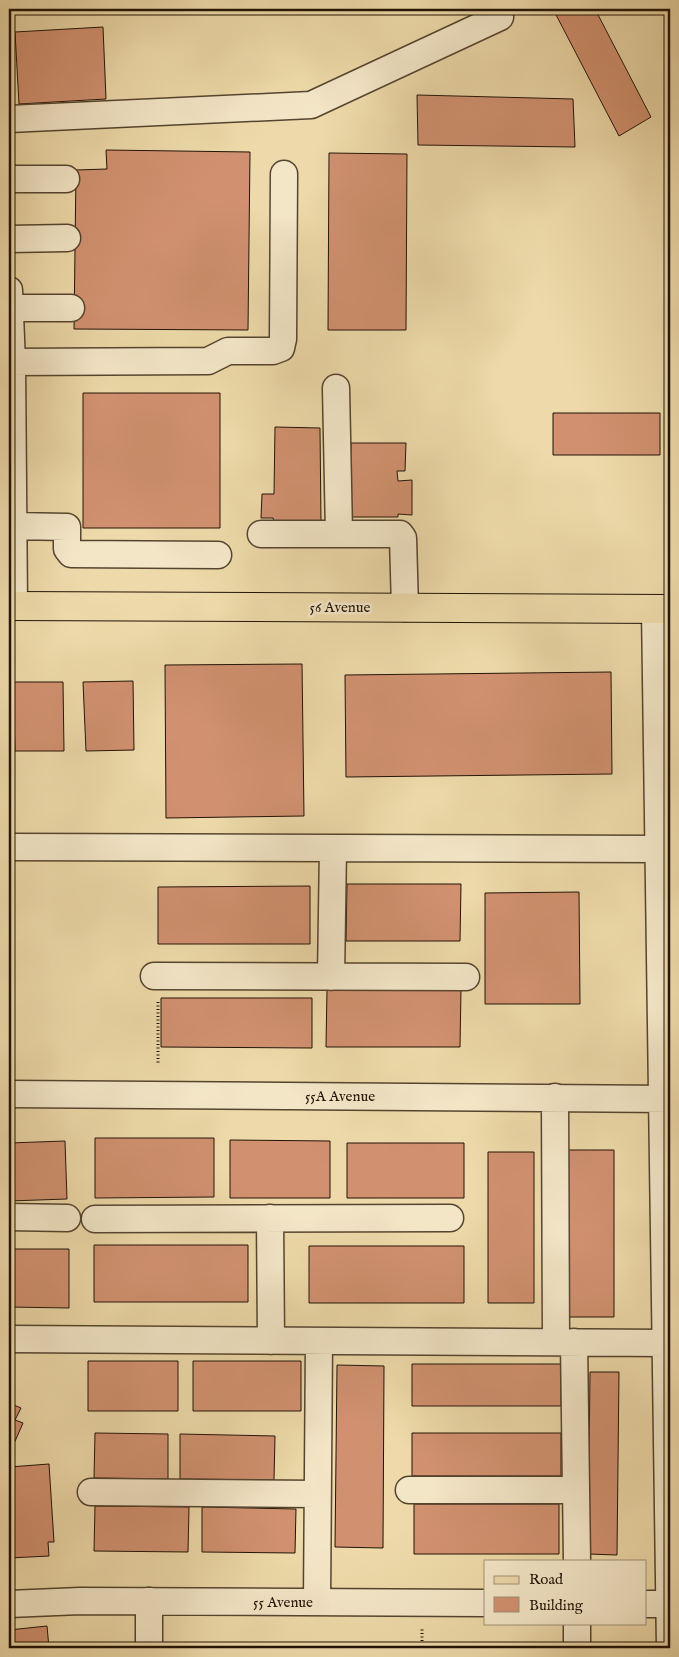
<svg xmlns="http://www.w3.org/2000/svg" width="679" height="1657" viewBox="0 0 679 1657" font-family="'IM FELL English',serif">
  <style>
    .building { fill: #d19170; stroke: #221405 }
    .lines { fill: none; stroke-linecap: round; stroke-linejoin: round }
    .minor-casing { stroke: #55452e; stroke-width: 29 }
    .major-casing { stroke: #221405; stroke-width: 30 }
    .path { stroke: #221405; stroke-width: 3; stroke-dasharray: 1 2.5; stroke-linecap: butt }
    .minor { stroke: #f3e6c7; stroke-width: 26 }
    .major { stroke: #edd9a9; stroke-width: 28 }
    .labels { text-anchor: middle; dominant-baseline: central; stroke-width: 5; stroke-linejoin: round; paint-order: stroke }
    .street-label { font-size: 15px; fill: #221405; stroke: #f3e6c7 }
  </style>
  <rect width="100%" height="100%" fill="#edd9a9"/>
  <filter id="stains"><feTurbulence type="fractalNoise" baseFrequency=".004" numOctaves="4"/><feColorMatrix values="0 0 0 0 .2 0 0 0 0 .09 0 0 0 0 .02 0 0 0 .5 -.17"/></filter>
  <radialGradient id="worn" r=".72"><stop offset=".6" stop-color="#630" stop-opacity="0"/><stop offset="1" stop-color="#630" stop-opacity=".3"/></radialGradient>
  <path class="building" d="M553 9H595L651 117 619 136Z
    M103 27 106 99 19 104 15 32Z
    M417 95 573 99 575 147 418 145Z
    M106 150 250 152 248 330 74 329 76 170 107 169Z
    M329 153 407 154 406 330H328Z
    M83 393H220V528H83Z
    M553 413H660V455H553Z
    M275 427 320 428 321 523 274 522 273 518H261L262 494H274Z
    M351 443H406L405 471H397L398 481 412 480V515L398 514V517H349Z
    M302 664 304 816 166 818 165 665Z
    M611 672 612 774 346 777 345 675Z
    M133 681 134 750 86 751 83 682Z
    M13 682H63L64 751H15Z
    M347 884H461L460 941H346Z
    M310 886V944H158V887Z
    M579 892 580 1004H485V893Z
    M327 989H461L460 1047H326Z
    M161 998H312V1048L161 1047Z
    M95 1138H214V1197L95 1198Z
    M230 1140 330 1141V1198H230Z
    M65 1141 67 1199 9 1201V1143Z
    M347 1143H464V1198H347Z
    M568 1150H614V1317H568Z
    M488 1152H534V1303H488Z
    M94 1245H248V1302H94Z
    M309 1246H464V1303H309Z
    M9 1249H69V1308L9 1307Z
    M88 1361H178V1411H88Z
    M193 1361H301V1411H193Z
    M412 1364H561V1406H412Z
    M337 1365 384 1366 383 1548 335 1547Z
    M590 1372H619L617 1555 588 1554Z
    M9 1403 21 1408 15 1420 23 1423 9 1455Z
    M95 1433 168 1434V1479L94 1478Z
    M412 1433H561V1476H412Z
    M180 1434 275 1436 274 1480 180 1479Z
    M49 1464 54 1542H48L49 1556 9 1558V1467Z
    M414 1504H559V1554H414Z
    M95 1506 189 1507 188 1552 94 1551Z
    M202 1507 296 1509 295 1553 202 1552Z
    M47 1626 49 1648H9V1630Z"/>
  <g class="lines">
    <defs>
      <path id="minor" d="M9 119 311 105 500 17
        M9 179H66
        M9 239 67 238
        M9 290 12 363 14 606
        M9 308H71
        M9 362 208 361 228 351H273L281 348 283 339 284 174
        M336 388 339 534
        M13 526 67 527V549L71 554 218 555
        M261 534H400L403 538 405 608
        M655 609 670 1648
        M9 847 659 849
        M154 976 466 977
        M331 977 333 848
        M9 1094 670 1099
        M555 1097 556 1342
        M9 1217 67 1218
        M270 1218 271 1341
        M95 1219 450 1218
        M9 1339 666 1343
        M574 1342 577 1561
        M409 1490H576
        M91 1492 317 1494
        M149 1601V1648
        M317 1602 319 1341
        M9 1604 80 1601 485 1603
        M645 1604H669
        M577 1623V1648"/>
      <path id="major" d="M9 606 670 609"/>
    </defs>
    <use href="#minor" class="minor-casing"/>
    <use href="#major" class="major-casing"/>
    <path class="path" d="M158 1002V1064
      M422 1648V1628"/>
    <use href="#minor" class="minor"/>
    <use href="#major" class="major"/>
  </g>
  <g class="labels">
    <g class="street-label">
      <text x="340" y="607">56 Avenue</text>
      <text x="340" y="1096">55A Avenue</text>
      <text x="283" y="1602">55 Avenue</text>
    </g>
  </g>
  <rect width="679" height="1657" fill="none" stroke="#edd9a9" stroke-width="30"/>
  <rect x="10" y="10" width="659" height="1637" fill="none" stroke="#221405" stroke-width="2.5"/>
  <rect x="15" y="15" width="649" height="1627" fill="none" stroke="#221405"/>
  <rect x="484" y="1560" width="162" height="65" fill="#f3e6c7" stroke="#9f9279"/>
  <rect x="494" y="1576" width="25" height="8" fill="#edd9a9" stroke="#9f9279"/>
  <text x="529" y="1584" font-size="15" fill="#221405">Road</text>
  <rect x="494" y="1597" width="25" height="15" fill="#d19170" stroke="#9f9279"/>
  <text x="529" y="1610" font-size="15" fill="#221405">Building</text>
  <rect width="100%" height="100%" filter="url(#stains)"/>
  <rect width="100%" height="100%" fill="url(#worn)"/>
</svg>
